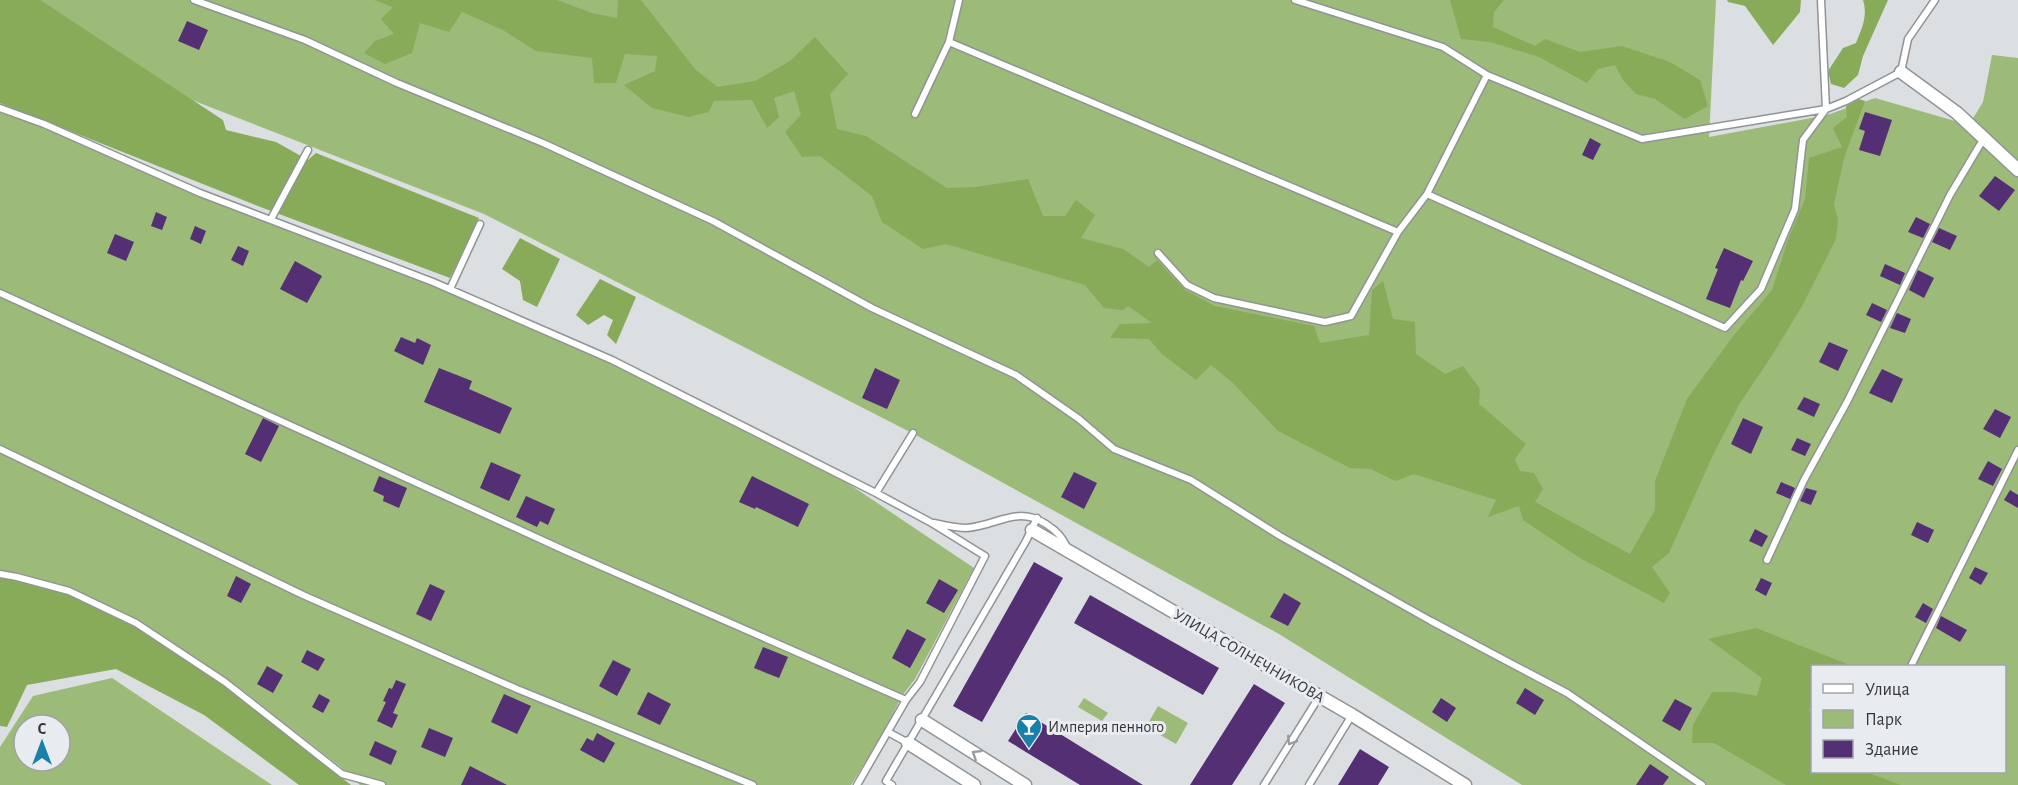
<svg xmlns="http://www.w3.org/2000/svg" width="2018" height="785" viewBox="0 0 2018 785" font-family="'Alegreya Sans',sans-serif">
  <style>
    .green { fill: #9cba78; fill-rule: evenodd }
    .forest { fill: #88ab5a }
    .building { fill: #542f73 }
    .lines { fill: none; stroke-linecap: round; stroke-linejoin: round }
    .service-casing { stroke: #909497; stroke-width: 9 }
    .minor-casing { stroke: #909497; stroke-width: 15 }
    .service { stroke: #fff; stroke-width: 6 }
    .minor { stroke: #fff; stroke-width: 12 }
    .oneway { stroke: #9a9b9c }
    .labels { text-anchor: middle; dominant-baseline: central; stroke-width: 6; stroke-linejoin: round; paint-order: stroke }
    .street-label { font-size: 16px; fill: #363739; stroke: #e8ecf0 }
    .poi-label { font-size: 16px; fill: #363739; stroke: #e8ecf0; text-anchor: start }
  </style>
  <rect width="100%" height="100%" fill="#dbdfe2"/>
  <path class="green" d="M0 0H1716L1709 137 1827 115 1875 98 1969 125 1983 102 1992 55 2018 58V785H1522L1279 634 912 433 484 214 0 25ZM1812 666H2004V772H1812Z
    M0 111 432 284 611 364 843 480 974 568 915 679 902 696 883 733 851 785H360L342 768 228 679 139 620 71 588 0 571Z
    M112 678 272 785H0V747L33 696ZM24 725H60V761H24Z
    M1084 698 1108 713 1102 721 1078 707Z
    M1158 706 1188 723 1176 744 1146 727Z"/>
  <path class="forest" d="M0 0H40L223 120 226 130 276 142 308 160 316 153 479 218 450 278 263 208 0 103Z
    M374 0H557L592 13 617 18 618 0H641L695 69 717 87 755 81 790 61 815 37 848 74 830 94 837 129 866 136 947 188 976 187 1028 179 1043 216H1065L1076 200 1095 215 1081 238 1123 249 1149 267 1157 260 1185 290 1215 306 1314 326 1320 343 1369 335 1372 290 1383 281 1393 319 1415 322 1416 354 1445 374 1463 366 1480 389 1479 404 1526 444 1515 459 1520 471 1534 473 1543 489 1535 502 1630 554 1655 510V481L1687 399 1734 335 1772 290 1788 240 1805 199 1809 158 1842 147 1833 128 1847 117 1846 106 1859 99 1865 101 1844 158 1834 204 1838 220 1836 239 1802 306 1771 357 1740 403 1713 455 1669 553 1652 567 1670 593 1664 603 1580 558 1523 520 1519 506 1488 517 1496 500 1414 474 1395 481 1371 469 1350 468 1278 431 1233 383 1211 365 1196 380 1162 354 1149 339 1110 338 1120 324 1152 323 1128 306 1123 310 1104 308 1085 285 946 244 923 249 882 222 872 196 820 156 802 157 785 132 801 115 794 91 774 98 779 117 767 128 752 100 714 101 709 112 689 117 652 108 624 85 655 71 657 56 625 54 616 83H594L592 58 536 51 503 30 462 12 449 32 420 23 412 53 385 64 364 53 375 41 394 34 381 19 393 7Z
    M1450 0H1504L1494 12 1493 27 1535 46 1545 39 1580 52 1622 46 1670 62 1700 80 1708 106 1685 119 1655 99 1636 94 1623 80 1615 65 1598 69 1587 83 1539 57 1490 42 1461 39Z
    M1727 0H1801L1800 12 1773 45 1745 6 1728 2Z
    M1863 0H1888L1863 56 1858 75 1844 88 1831 84 1828 71 1843 48 1856 43C1862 28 1868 16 1863 0Z
    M520 238 560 259 537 307 523 300 520 281 502 269Z
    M600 279 636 297 616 344 607 335 613 320 604 315 588 325 576 315Z
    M0 577 68 593 135 625 224 683 351 785H299L204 715 116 669 27 685 7 727 0 726Z
    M1756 628 1852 666H1812V706L1809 709 1812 716V772H1866L1901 785H1786L1714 743H1692L1693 725 1712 692H1735L1757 696 1762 678 1708 639Z"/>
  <path class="building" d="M187 21 208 30 199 50 178 41Z
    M1865 112 1892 120 1880 156 1859 150 1865 131 1859 129Z
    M1590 138 1601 144 1593 160 1582 155Z
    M1995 176 2015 190 1999 211 1979 196Z
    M156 212 167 217 162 230 151 226Z
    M1916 217 1930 224 1923 238 1908 232Z
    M195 226 206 231 201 244 190 239Z
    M1939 228 1957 236 1950 250 1932 242Z
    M115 234 134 242 126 261 107 253Z
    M238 246 249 251 243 266 231 260Z
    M1724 248 1753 261 1743 281 1741 280 1730 308 1706 299 1718 269 1715 268Z
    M295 261 322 276 307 303 280 289Z
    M1885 264 1905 273 1900 285 1880 276Z
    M1918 270 1934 278 1924 298 1909 290Z
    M1872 303 1887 310 1881 322 1866 315Z
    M1897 313 1911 319 1905 333 1890 328Z
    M401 337 415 343 417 338 431 345 423 365 394 351Z
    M1829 342 1848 350 1838 371 1819 362Z
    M439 368 472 381 469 389 512 408 500 434 424 402Z
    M875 368 900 380 887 409 862 398Z
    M1882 369 1903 379 1892 403 1869 393Z
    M1804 397 1820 404 1814 417 1797 409Z
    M1995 409 2011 417 2000 438 1983 429Z
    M263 418 279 426 261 462 245 454Z
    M1743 418 1763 427 1751 454 1731 444Z
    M1797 438 1811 444 1805 456 1791 450Z
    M1988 461 2002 469 1993 486 1978 479Z
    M491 462 521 475 509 501 480 488Z
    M1074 472 1097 483 1084 509 1061 497Z
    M379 476 407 488 399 508 383 501 384 496 373 491Z
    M752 476 809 504 798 527 756 507 755 509 739 502Z
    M1781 482 1795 488 1790 499 1776 493Z
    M1806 488 1817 491 1811 505 1800 501Z
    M2010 490 2018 495V508L2004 500Z
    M526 496 555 509 548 525 540 521 537 527 516 517Z
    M1917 522 1934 530 1928 543 1911 535Z
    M1755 529 1768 536 1762 547 1749 541Z
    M1034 562 1063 578 982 722 953 706Z
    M1975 567 1988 573 1981 585 1969 578Z
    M236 576 251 584 241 603 227 596Z
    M1761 578 1772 583 1766 596 1755 590Z
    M939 579 958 590 944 613 926 603Z
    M430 584 445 591 431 621 416 614Z
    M1284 593 1301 603 1288 626 1270 617Z
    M1090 595 1219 668 1203 695 1074 623Z
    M1923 603 1933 609 1926 623 1915 617Z
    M1941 616 1967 630 1960 642 1936 628Z
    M907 629 926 639 910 668 892 658Z
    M763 647 788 657 779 678 754 668Z
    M307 650 325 659 318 671 301 662Z
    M613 660 631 669 617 696 599 686Z
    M267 666 283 675 273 693 257 684Z
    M396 680 406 684 393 713 398 715 392 728 377 721 386 702 383 701 389 688 392 689Z
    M1254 684 1285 703 1232 785H1190Z
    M1525 688 1544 700 1535 715 1516 703Z
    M648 692 671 704 660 725 637 714Z
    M319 694 330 700 323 713 312 707Z
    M504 694 531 706 517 734 491 722Z
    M1441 698 1456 708 1447 722 1432 712Z
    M1675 699 1692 708 1680 731 1662 721Z
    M1026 713 1143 785H1080L1008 741Z
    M429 728 453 738 445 757 421 747Z
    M597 733 615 743 604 763 580 750 587 738 593 741Z
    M375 741 397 751 391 765 369 755Z
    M1360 749 1389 767 1378 785H1338Z
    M1650 764 1669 777 1663 785H1636Z
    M470 766 507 785H461Z"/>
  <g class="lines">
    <defs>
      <path id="service" d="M194 0 305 40 397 83 543 143 713 221 872 308 1016 375 1079 419 1114 449 1191 480 1280 536 1431 621 1567 693 1702 785
        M1295 0 1443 47 1487 75 1642 139 1826 109 1846 101 1901 72 1908 39 1935 0
        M949 42 1398 232
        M0 108 44 124 200 193 433 282 612 360 876 493 930 522 985 556 920 682 906 700 566 551 0 293
        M915 114 949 42 959 0
        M1427 194 1725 328 1761 289 1795 209 1803 140 1826 109 1821 0
        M271 219 308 150
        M1158 253 1187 285 1214 298 1325 322 1351 316 1398 232 1427 194 1487 75
        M450 289 480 224
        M0 449 303 595 517 689 753 785
        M876 493 913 433
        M934 523C944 525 956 528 966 528 997 526 1016 505 1046 524 1057 531 1061 536 1067 547
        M1767 560 1804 480 1847 402 1950 195 1984 138
        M0 574 17 577 69 591 136 623 225 682 342 774 382 785
        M1911 666 2018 450
        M888 732 908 743
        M857 785 906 700
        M892 785 886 781 1026 541 1037 518
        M1264 785 1319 697
        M1309 785 1352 715"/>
      <path id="minor" d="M1901 72 1957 113 2018 170
        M1032 530 1352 715 1465 785
        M922 720 1025 785
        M908 743 974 785"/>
    </defs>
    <use href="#service" class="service-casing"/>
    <use href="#minor" class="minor-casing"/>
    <use href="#service" class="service"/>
    <use href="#minor" class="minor"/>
  </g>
  <defs><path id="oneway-chevron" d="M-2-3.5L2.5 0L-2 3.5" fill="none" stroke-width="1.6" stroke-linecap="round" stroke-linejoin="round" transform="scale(1.5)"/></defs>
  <g class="oneway">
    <use href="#oneway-chevron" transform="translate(1291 741) rotate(122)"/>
    <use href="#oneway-chevron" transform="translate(976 754) rotate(-148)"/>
  </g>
  <defs>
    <symbol id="bar-pin" viewBox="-11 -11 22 30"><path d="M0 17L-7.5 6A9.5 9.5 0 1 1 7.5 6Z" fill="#1980aa" stroke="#e8ecf0"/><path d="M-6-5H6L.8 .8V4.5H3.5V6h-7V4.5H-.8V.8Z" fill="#fff"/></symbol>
  </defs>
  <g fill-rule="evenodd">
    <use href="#bar-pin" x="1014" y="712" width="30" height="40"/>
  </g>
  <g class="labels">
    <g class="street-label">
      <text transform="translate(1249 656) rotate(30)">УЛИЦА СОЛНЕЧНИКОВА</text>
    </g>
    <g class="poi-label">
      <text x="1048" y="727">Империя пенного</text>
    </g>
  </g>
  <rect x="1811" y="665" width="195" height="108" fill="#e8ecf0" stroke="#a1a4a7" stroke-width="1.5"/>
  <rect x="1823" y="684" width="30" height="9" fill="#ffffff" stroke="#a1a4a7" stroke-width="1.5"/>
  <text x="1865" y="695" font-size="18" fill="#363739">Улица</text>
  <rect x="1823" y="710" width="30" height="18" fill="#9cba78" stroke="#a1a4a7" stroke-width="1.5"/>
  <text x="1865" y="725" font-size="18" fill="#363739">Парк</text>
  <rect x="1823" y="740" width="30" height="18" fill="#542f73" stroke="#a1a4a7" stroke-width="1.5"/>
  <text x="1865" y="755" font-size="18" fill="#363739">Здание</text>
  <g transform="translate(42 743)"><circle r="28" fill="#e8ecf0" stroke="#a1a4a7" stroke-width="1.5"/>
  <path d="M0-4.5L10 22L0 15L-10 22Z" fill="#1980aa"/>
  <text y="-9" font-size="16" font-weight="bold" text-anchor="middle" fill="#363739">С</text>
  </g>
</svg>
